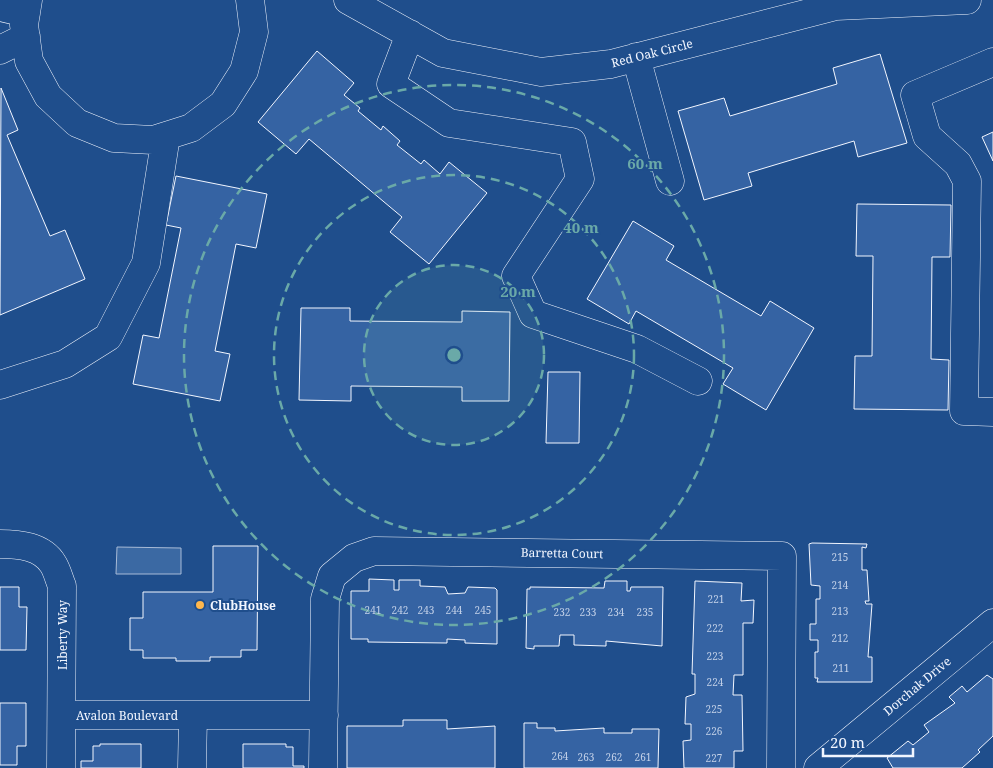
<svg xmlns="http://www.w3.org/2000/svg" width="993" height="768" viewBox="0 0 993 768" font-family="'Noto Serif',serif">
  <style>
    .water { fill: #3b69a3; stroke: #a8bbd7 }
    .building { fill: #3563a3; stroke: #f2f6ff }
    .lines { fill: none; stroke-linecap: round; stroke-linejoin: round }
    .minor-casing { stroke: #f2f6ff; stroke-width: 29 }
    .minor { stroke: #1f4e8c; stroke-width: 28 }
    .ring { fill: none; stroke: #6aa9a8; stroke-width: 2.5; stroke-dasharray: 9 6 }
    .poi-dot { fill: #ffb74d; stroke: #1f4e8c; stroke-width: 2 }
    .labels { text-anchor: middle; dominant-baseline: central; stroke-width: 4; stroke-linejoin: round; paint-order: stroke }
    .number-label { font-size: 10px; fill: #c3d1e8 }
    .street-label { font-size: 12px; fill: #f2f6ff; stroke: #1f4e8c }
    .poi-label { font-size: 12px; font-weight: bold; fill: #f2f6ff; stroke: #1f4e8c; text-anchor: start }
    .centre { fill: #6aa9a8; stroke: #1f4e8c; stroke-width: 2.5 }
    .ring-label { font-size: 15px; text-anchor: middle; font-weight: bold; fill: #6aa9a8; stroke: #1f4e8c; stroke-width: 4; stroke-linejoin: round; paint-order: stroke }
  </style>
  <rect width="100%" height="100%" fill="#1f4e8c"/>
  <path class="water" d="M117 547 181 548V574H116Z"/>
  <path class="building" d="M317 51 354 83 344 95 360 108 358 111 381 130 383 126 400 141 397 145 421 164 424 160 440 174 449 162 487 193 429 264 390 232 402 217 309 139 296 154 258 122Z
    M880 54 907 143 858 157 854 141 748 173 752 186 704 200 678 111 724 98 730 116 837 84 833 68Z
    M1 88 18 130 7 135 50 236 65 230 85 279 0 315Z
    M993 132V161L982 137Z
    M176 176 267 194 256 248 236 244 215 351 230 354 220 401 133 384 143 335 159 338 181 228 166 225Z
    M857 204 951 205 950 257H932L931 359 949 360 948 410 854 409 855 356H872L873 256H856Z
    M633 221 674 246 666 260 761 316 770 301 814 328 766 410 723 384 733 368 636 311 629 324 587 299Z
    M301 308H350V321L462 322V311L510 312 509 401H462V387L351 386V401L299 400Z
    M548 372H580L579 443H546Z
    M812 543 867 544 866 548 862 547V570H867L869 601H865L866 604H872L868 657H872V682H817L818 678H815V652H818V640H810V624H816V599H820V586L811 585 809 544Z
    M213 546H258L257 650H241V657H210V661H176V658H143V650H130V618H143V592H213Z
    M369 579 394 580V590H399V580H420V586L445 587 448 594 465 593 468 587 495 588 497 590V644L465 643V640L447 639V643L368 642V639H351V591H369Z
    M605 581H627V591H630L631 587H663L662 646 606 641V646L574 645V635H560L559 646H534V649L526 648 527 589H530V587L604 588Z
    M695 581 742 583 741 601 754 600 753 623H743V675H734L733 695H742L743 751H734V768H684L683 741 691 740V724H685L686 697 695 694V674H692Z
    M0 587H19V607H27L26 650H0Z
    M987 675 993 679V736L978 750 980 752 962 768H893L887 758 908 741 913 745 929 732 924 725 955 703 949 697 962 686 967 692Z
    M0 703H26V746H17V765H0Z
    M403 720H447V729L495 726V768H347V726H403Z
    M524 723H537V728H555V731L604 728V733H632V729H659L658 768H524Z
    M100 744H141V768H81V761H93V746H100Z
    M243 744H286V747H293V766H304V768H243Z"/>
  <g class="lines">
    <defs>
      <path id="minor" d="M28 0 24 25 29 61 48 96 77 123 114 138 153 140 191 128 223 104 244 71 254 32 250 0
        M348 0 443 53 541 72 611 64 836 6 967 0
        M0 7 26 13
        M410 34 391 84 449 123 572 142 580 179 516 276 533 314 637 349 698 381
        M0 50 26 37
        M636 57 670 181
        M993 62 915 95 927 136 958 164 967 181 964 411 993 412
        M0 385 65 364 108 337 146 263 166 136
        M0 544C19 544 42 546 53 564 57 570 59 579 62 586L61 768
        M62 715H324
        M192 768 193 716
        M323 768 325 599 332 576 354 558 374 551 782 556 781 768
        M818 768 993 623"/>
    </defs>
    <use href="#minor" class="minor-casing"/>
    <use href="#minor" class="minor"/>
  </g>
  <circle cx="454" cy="355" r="90" fill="#6aa9a8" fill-opacity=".12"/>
  <g class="ring">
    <circle cx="454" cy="355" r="90"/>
    <circle cx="454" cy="355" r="180"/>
    <circle cx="454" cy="355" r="270"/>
  </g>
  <circle class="poi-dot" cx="200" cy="605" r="5"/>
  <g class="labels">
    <g class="number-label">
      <text x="840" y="557">215</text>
      <text x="840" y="585">214</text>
      <text x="716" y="599">221</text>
      <text x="373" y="610">241</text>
      <text x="400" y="610">242</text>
      <text x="426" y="610">243</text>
      <text x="454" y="610">244</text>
      <text x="483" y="610">245</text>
      <text x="840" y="611">213</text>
      <text x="562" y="612">232</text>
      <text x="588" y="612">233</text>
      <text x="616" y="612">234</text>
      <text x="645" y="612">235</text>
      <text x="715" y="628">222</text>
      <text x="840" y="638">212</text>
      <text x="715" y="656">223</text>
      <text x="841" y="668">211</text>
      <text x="715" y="682">224</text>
      <text x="714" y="709">225</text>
      <text x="714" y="731">226</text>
      <text x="560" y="756">264</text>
      <text x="586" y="757">263</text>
      <text x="614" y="757">262</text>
      <text x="643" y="757">261</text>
      <text x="714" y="758">227</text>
    </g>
    <g class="street-label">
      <text transform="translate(652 53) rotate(-14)">Red Oak Circle</text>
      <text transform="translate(562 553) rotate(1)">Barretta Court</text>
      <text transform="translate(62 635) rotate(-90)">Liberty Way</text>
      <text transform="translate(917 686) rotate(-40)">Dorchak Drive</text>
      <text x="127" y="715">Avalon Boulevard</text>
    </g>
    <g class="poi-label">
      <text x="210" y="605">ClubHouse</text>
    </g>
  </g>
  <circle cx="454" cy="355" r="8" class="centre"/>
  <g class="ring-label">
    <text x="645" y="169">60 m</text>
    <text x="581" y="233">40 m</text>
    <text x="518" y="297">20 m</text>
  </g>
  <path d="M823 748v8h90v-8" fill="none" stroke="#f2f6ff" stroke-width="2.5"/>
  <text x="830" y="748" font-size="15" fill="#f2f6ff" stroke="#1f4e8c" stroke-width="4" paint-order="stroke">20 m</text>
</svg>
